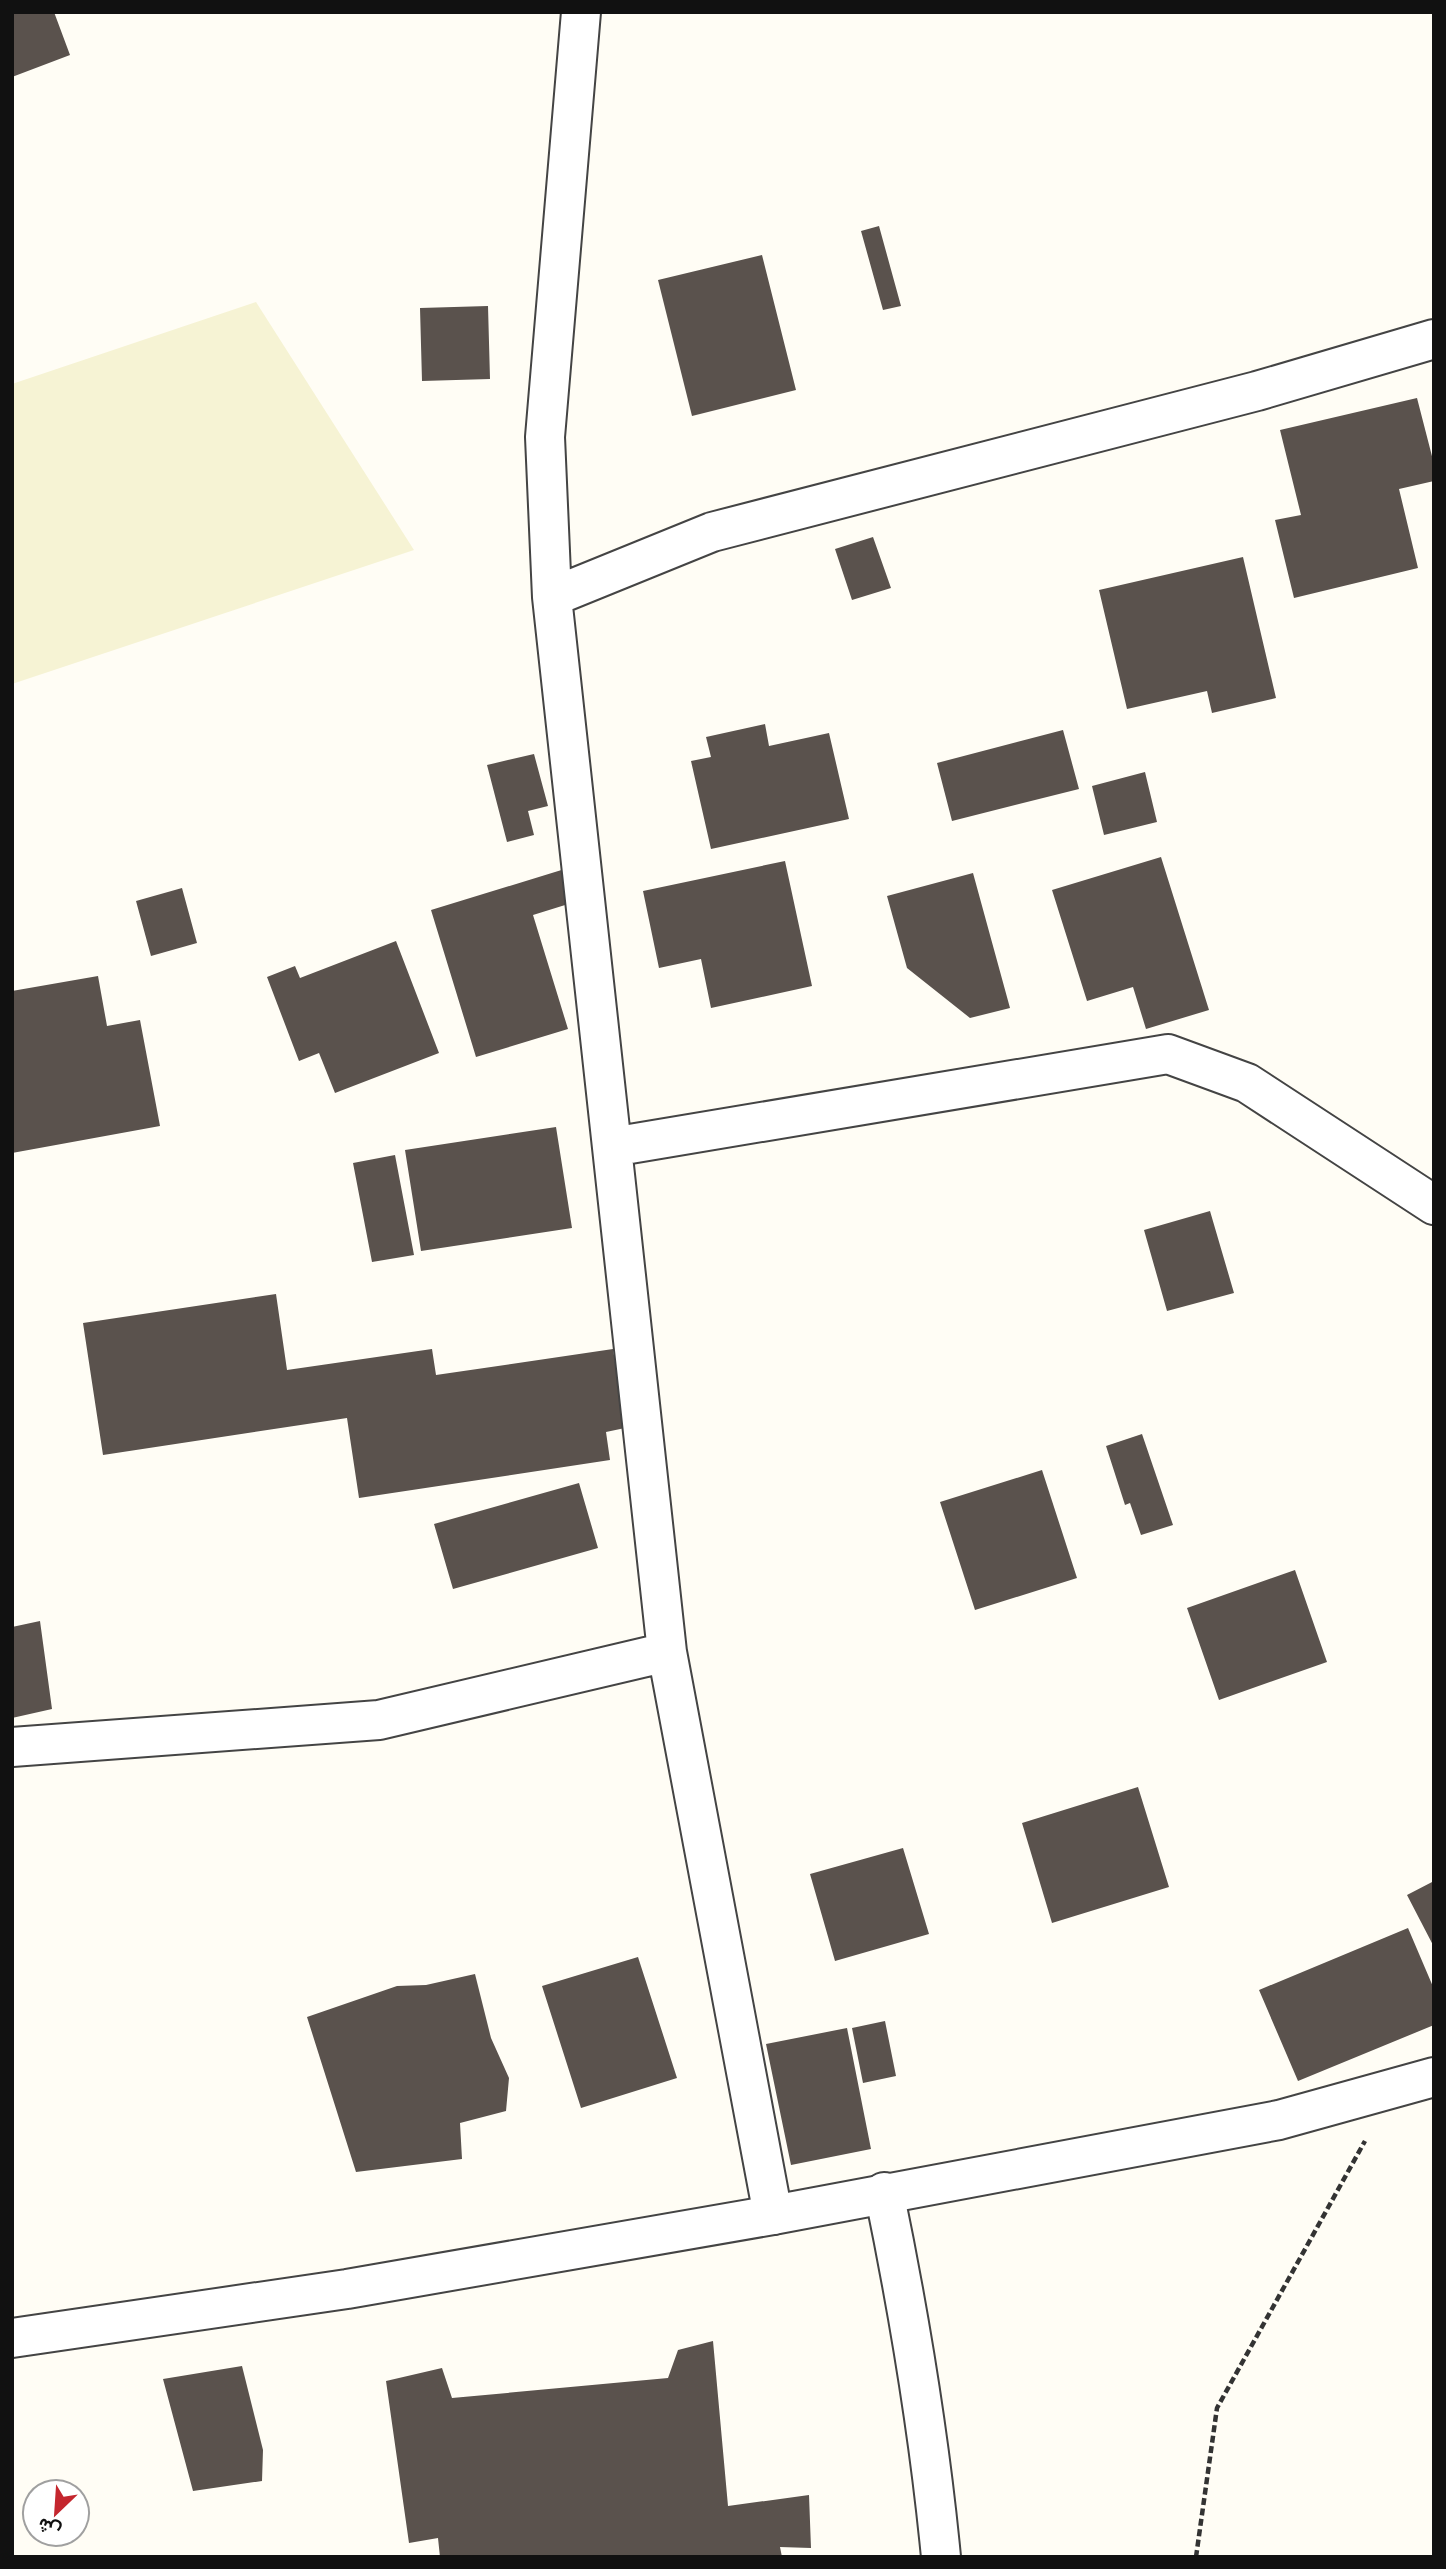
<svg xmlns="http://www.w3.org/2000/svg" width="1446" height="2569" viewBox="0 0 1446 2569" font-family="Spectral,Vazirmatn,serif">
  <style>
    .farmland { fill: #f6f3d4 }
    .building { fill: #5a524d }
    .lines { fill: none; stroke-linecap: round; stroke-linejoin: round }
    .minor-casing { stroke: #444; stroke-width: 42 }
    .tertiary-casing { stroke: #444; stroke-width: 42 }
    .path { stroke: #333; stroke-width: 4.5; stroke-dasharray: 7 3.5; stroke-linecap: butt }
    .minor { stroke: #fff; stroke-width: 38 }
    .tertiary { stroke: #fff; stroke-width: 38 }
  </style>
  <rect width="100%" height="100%" fill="#fffdf5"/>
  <path class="farmland" d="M256 302 414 550 12 684V384Z"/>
  <path class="building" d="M12 12H54L70 55 12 77Z
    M879 226 901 306 883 310 861 231Z
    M762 255 796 390 692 416 658 280Z
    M488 306 490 379 422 381 420 308Z
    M1417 398 1434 464V481L1399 489 1418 568 1294 598 1275 520 1301 515 1280 430Z
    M873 537 891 588 852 600 835 549Z
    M1243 557 1276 698 1212 713 1207 691 1127 709 1099 590Z
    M765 724 769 746 829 733 849 819 711 849 691 761 711 757 706 737Z
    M1063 730 1079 789 952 821 937 763Z
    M534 754 548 806 528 811 534 835 507 842 487 765Z
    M1145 772 1157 822 1104 835 1092 786Z
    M1161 857 1209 1010 1146 1029 1133 987 1087 1001 1052 890Z
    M785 861 812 986 711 1008 701 959 659 968 643 891Z
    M568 868 578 901 533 915 568 1029 476 1057 431 910Z
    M973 873 1010 1008 970 1018 907 968 887 896Z
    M182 888 197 943 151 956 136 901Z
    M396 941 439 1053 335 1093 319 1053 299 1061 267 977 295 966 300 978Z
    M98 976 107 1026 140 1020 160 1126 12 1153V991Z
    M556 1127 572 1228 421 1251 405 1150Z
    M395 1155 414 1255 372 1262 353 1163Z
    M1210 1211 1234 1293 1167 1311 1144 1230Z
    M276 1294 287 1370 432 1349 436 1375 613 1349 625 1428 606 1432 610 1460 359 1498 347 1418 103 1455 83 1323Z
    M1142 1434 1173 1525 1141 1535 1130 1503 1125 1505 1106 1446Z
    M1042 1470 1077 1578 975 1610 940 1502Z
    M579 1483 598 1548 453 1589 434 1524Z
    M1295 1570 1327 1662 1219 1700 1187 1608Z
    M40 1621 52 1709 12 1718V1627Z
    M1138 1787 1169 1887 1052 1923 1022 1823Z
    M903 1848 929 1934 835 1961 810 1874Z
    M1434 1881V1947L1407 1895Z
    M1408 1928 1434 1989V2025L1298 2081 1259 1990Z
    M638 1957 677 2078 581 2108 542 1986Z
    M475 1974 491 2038 509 2078 506 2111 460 2123 462 2159 356 2172 307 2017 397 1986 426 1985Z
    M885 2021 896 2076 863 2083 852 2028Z
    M847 2028 871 2149 791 2165 766 2044Z
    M713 2341 728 2506 809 2495 811 2548 780 2547 782 2557H440L438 2538 409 2543 386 2381 442 2368 452 2398 668 2378 678 2350Z
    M242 2366 263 2450 262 2481 193 2491 163 2379Z"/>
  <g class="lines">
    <defs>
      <path id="minor" d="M581 12 545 437 552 597 667 1652 773 2215
        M552 597 712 532 1257 391 1434 339
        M612 1147 1168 1054 1247 1083 1434 1205
        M12 1747 379 1720 667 1652
        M884 2192C909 2313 929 2433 941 2557"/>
      <path id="tertiary" d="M12 2338 347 2289 773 2215 1279 2120 1434 2077"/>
    </defs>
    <use href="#minor" class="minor-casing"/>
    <use href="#tertiary" class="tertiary-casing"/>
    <path class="path" d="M1196 2557 1217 2408 1365 2141"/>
    <use href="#minor" class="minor"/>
    <use href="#tertiary" class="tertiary"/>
  </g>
  <rect width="1446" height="2569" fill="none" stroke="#111111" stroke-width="28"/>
  <g transform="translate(56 2513) rotate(205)"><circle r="33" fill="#ffffff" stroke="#a0a0a0" stroke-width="2"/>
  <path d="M0-5L12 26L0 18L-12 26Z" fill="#c4262e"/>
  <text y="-10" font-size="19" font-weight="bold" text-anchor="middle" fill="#111111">ش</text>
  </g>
</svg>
